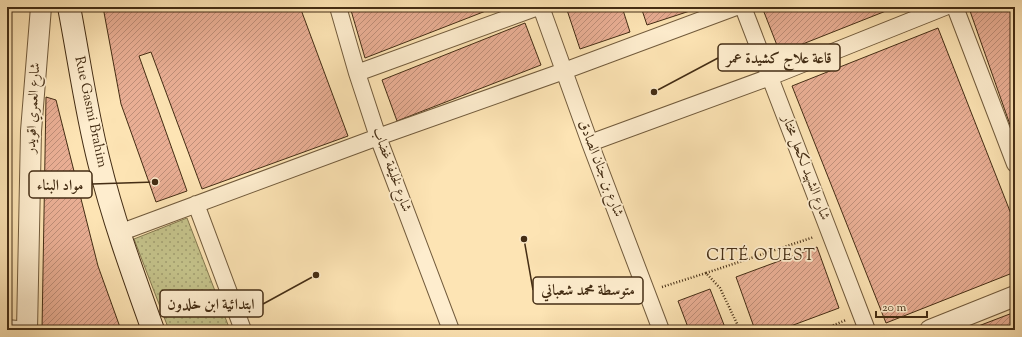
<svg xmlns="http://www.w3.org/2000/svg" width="1022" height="337" viewBox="0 0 1022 337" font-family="'Sorts Mill Goudy',Amiri,serif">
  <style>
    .park { fill: url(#park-dots); stroke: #84784f }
    .building { fill: url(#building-hatch); stroke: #442d14 }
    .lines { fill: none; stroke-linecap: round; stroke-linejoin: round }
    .minor-casing { stroke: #725b3c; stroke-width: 18 }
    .tertiary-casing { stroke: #725b3c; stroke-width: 22 }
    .secondary-casing { stroke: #442d14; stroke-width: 24 }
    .path { stroke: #442d14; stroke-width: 2.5; stroke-dasharray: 1 2; stroke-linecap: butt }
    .minor { stroke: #feedce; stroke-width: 16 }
    .tertiary { stroke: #feedce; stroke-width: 20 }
    .secondary { stroke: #feedce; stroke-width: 22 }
    .labels { text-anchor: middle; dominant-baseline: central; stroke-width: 3.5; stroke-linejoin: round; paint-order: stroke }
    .street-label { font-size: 14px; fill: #442d14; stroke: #feedce }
    .quarter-label { font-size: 16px; letter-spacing: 1px; fill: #442d14; stroke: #feedce }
    .leader { fill: none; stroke: #442d14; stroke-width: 1.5 }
    .callout-dot { fill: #442d14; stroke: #feedce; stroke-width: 1.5 }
    .callout { fill: #feedce; stroke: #442d14; stroke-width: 1.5 }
    .callout-label { font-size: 15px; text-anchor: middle; font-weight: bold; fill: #442d14 }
  </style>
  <defs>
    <pattern id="park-dots" width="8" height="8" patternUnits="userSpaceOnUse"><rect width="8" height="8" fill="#c4c28a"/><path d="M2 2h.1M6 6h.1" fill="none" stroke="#a19e70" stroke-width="1.8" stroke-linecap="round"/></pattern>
    <pattern id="building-hatch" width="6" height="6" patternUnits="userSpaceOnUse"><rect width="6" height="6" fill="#e9ae94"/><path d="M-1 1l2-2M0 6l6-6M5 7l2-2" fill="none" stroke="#be8e78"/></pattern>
  </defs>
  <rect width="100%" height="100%" fill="#fde4b4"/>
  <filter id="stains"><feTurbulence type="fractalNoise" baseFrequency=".005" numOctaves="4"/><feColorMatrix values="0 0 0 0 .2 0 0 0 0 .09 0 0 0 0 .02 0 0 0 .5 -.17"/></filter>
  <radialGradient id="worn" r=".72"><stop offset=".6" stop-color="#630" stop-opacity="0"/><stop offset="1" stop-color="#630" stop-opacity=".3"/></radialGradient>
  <path class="park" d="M187 218 230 330H169L134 239Z"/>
  <path class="building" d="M7 7H11L9 61H7Z
    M103 7H300L348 136 202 189 151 52 139 56 187 191 156 202 121 104Z
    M350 7H496L365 58Z
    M566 7H622L630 32 580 49Z
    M641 7H702L647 25Z
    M762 7H896L780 53Z
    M979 7H1015V139L970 11Z
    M525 23 541 65 397 121 382 80Z
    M938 28 1015 224V272L886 323 792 86Z
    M46 97 56 100 98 266 121 330H42Z
    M817 247 839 308 780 330H755L736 277Z
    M710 289 726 330H689L678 301Z
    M1015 312V330H968Z"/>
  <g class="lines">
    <defs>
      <path id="minor" d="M338 7 357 73 378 137 451 330
        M541 7 590 143 661 330
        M743 7 867 330
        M955 7 1015 164
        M357 73 538 7
        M590 143 770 77 945 7
        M196 204 243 330
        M119 233 378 137 564 71 736 7
        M7 328 27 330"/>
      <path id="tertiary" d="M27 330 31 131 41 7
        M930 330 1015 296"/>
      <path id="secondary" d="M69 7C79 59 86 111 99 162 113 219 133 274 153 330"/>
    </defs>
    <use href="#minor" class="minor-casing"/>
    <use href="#tertiary" class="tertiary-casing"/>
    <use href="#secondary" class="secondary-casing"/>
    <path class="path" d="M706 273 814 237
      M662 287 706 273 720 288 740 330
      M822 330 846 320"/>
    <use href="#minor" class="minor"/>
    <use href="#tertiary" class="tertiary"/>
    <use href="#secondary" class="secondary"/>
  </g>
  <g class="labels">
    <g class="street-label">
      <text transform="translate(34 108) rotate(-87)">شارع العمري اقويدر</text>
      <text transform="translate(90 112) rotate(78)">Rue Gasmi Brahim</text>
      <text transform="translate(805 168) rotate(69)">شارع الشهيد لكحل مختار</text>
      <text transform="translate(600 169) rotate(69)">شارع بن جنان الصادق</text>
      <text transform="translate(391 170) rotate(70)">شارع لخليفة غضاب</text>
    </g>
    <g class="quarter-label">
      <text x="761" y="256">CITÉ OUEST</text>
    </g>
  </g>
  <path class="leader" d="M654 92L718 58M155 182L92 184M524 239L533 290M316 275L263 304"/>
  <g class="callout-dot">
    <circle cx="654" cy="92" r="4"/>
    <circle cx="155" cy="182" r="4"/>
    <circle cx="524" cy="239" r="4"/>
    <circle cx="316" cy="275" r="4"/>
  </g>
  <g class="callout">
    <rect x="718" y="44" width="122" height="27" rx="4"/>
    <rect x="29" y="171" width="63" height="27" rx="4"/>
    <rect x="533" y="277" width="110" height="27" rx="4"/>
    <rect x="160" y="290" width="103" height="27" rx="4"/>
  </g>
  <g class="callout-label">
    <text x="779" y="63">قاعة علاج كشيدة عمر</text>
    <text x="60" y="190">مواد البناء</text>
    <text x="588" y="295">متوسطة محمد شعباني</text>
    <text x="211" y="309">ابتدائية ابن خلدون</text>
  </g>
  <rect width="1022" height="337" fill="none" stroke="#fde4b4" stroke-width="24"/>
  <rect x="8" y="8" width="1006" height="321" fill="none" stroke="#442d14" stroke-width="2"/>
  <rect x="12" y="12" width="998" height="313" fill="none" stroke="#442d14"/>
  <path d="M876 311v6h51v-6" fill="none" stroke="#442d14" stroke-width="2"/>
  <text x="882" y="311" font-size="12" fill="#442d14" stroke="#feedce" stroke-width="3" paint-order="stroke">20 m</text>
  <rect width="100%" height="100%" filter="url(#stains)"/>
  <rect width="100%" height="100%" fill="url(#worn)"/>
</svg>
